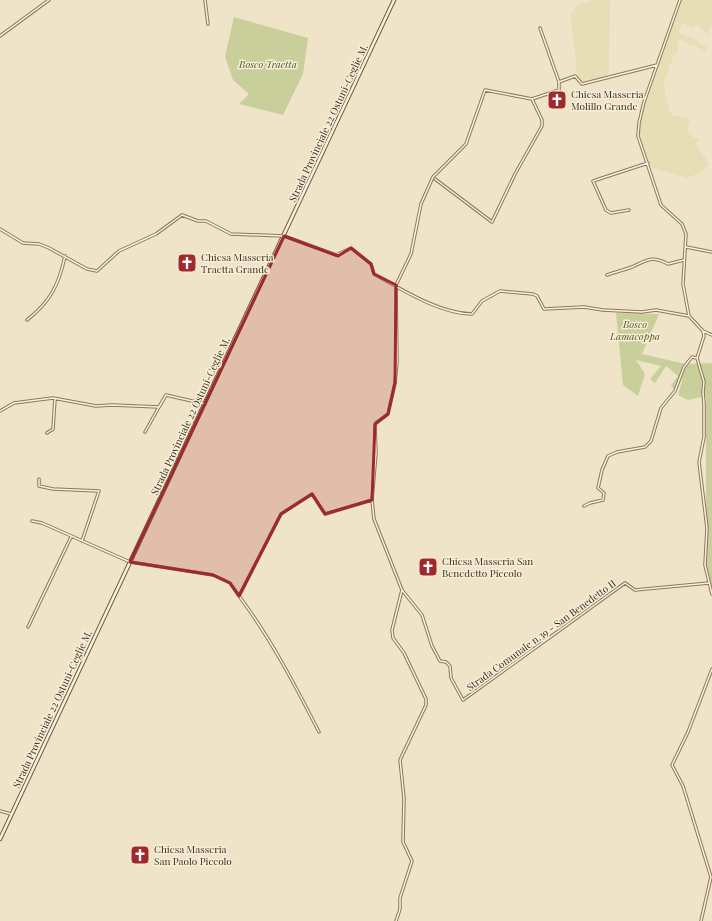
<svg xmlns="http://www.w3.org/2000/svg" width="712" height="921" viewBox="0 0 712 921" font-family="'Playfair Display',serif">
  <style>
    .farmland { fill: #e6deb5 }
    .green { fill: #c9cf9b }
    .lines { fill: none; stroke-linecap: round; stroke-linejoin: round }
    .street-casing { stroke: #8d765c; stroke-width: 3.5 }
    .secondary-casing { stroke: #6f573f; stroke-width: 4.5 }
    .street { stroke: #faf1dc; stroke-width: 1.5 }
    .secondary { stroke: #faf1dc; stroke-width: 2.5 }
    .marked { fill: #9e2a2b; fill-opacity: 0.2; stroke: #9e2a2b; stroke-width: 3; stroke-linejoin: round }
    .labels { text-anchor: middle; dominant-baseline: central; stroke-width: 3; stroke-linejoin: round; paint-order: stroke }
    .park-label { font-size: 10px; font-style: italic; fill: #4d5a26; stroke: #f7eed8 }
    .poi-label { font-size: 10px; fill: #3d2e20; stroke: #f7eed8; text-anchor: start }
    .street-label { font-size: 10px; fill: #3d2e20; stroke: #f7eed8 }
  </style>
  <rect width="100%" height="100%" fill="#f0e4c8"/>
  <path class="farmland" d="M594 0H610L609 74 603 78 582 83 579 81 577 74 571 15 576 7 580 4Z
    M682 0H712V26L710 27 709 33 707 34 698 25H695L693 28 683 23 678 32 681 34 694 39 701 45 707 47 705 52 695 45H690L682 40H678V52L674 55 669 67V72L664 79 665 94 670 112 674 116 687 117 689 119 690 124 687 126 688 133 694 138H700L696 144 709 164 701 172 687 178 651 167 641 142 639 131 645 103Z"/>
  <path class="green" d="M234 17 308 38 303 74 283 115 239 104 249 94 233 80 225 56Z
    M616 313 659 314 642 354 686 364 712 363V588L706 573V396L688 400 678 395 683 377 675 391 671 385 678 376 666 366 655 383 650 379 661 366 636 360 645 374 638 396 623 385Z"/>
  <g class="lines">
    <defs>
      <path id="street" d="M205 0 208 24
        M680 0 644 102 639 123 638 136 661 205 682 224 686 234 683 284 689 316 703 331 712 335
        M540 28 559 82
        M0 36 49 0
        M435 179 492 222 515 174 542 126V120L532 99
        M629 210 611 213 606 210 593 181 648 163
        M0 229 23 243 39 244 49 248 87 269 97 271 119 251 156 234 182 215 198 221H206L231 234 284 236 336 255 351 248 371 264 374 274C401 289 440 314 472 314L482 301 500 291 533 294 537 296 544 309 584 307 603 310 642 312 656 310 689 316
        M686 247 712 252
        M607 275C615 272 624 270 632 267 647 260 652 255 668 264L684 260
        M27 320C50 302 59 285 65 256
        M703 331 704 336 697 358 704 382 703 392 704 404V437L699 462 707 528 705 565 712 594
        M0 411 14 403 53 398 96 406 112 405 159 407 166 395 205 404
        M145 432 159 407
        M47 433 53 429 55 399
        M39 479V486L53 489 99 491 82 541
        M584 506 590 503 603 500 604 493 598 488 602 470 608 456 617 452 645 447 651 441 661 408 675 391 684 367 692 357 697 358
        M32 521 42 523 130 562 213 575 230 583 239 596 281 514 312 494 325 514 372 500
        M402 590 422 615 432 646 440 661 446 662 450 666 451 678 463 700 625 583 635 590 709 583
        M239 596C271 639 295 685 319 732
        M28 627 71 537
        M0 811 11 814
        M396 921 400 909V898L412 861 403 842 404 798 400 760 426 705V699L404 653 393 638 392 630 402 590 374 519 372 500 376 453 375 426 376 423 388 414 395 383 397 362 396 285 411 254 421 204 433 177 466 144 485 90 532 99 559 90V82L575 76 582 84 657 65
        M701 921 711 877 683 786 672 765 688 732 712 669"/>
      <path id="secondary" d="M0 839 394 0"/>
    </defs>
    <use href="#street" class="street-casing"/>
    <use href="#secondary" class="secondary-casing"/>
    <use href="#street" class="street"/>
    <use href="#secondary" class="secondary"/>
  </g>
  <path class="marked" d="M284 236 338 256 351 248 371 264 374 274 396 285 395 383 388 414 375 424 372 500 325 514 312 494 281 514 239 596 230 583 213 575 130 562Z"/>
  <defs>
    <symbol id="church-square" viewBox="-11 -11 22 22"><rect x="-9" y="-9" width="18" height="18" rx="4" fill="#9e2a2b" stroke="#f7eed8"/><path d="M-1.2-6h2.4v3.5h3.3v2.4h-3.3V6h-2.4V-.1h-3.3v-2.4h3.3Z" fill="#fff"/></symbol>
  </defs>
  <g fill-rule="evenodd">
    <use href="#church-square" x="546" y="89" width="22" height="22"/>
    <use href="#church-square" x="176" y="252" width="22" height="22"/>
    <use href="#church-square" x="417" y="556" width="22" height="22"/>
    <use href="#church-square" x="129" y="844" width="22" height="22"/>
  </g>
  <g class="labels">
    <g class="park-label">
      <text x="268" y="64">Bosco Traetta</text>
      <text x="635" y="324">Bosco<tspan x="635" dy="12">Lamacoppa</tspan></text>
    </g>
    <g class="poi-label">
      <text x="571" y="94">Chiesa Masseria<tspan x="571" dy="12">Molillo Grande</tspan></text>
      <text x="201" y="257">Chiesa Masseria<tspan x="201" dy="12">Traetta Grande</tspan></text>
      <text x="442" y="561">Chiesa Masseria San<tspan x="442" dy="12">Benedetto Piccolo</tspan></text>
      <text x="154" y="849">Chiesa Masseria<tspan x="154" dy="12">San Paolo Piccolo</tspan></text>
    </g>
    <g class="street-label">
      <text transform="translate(328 123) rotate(-65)">Strada Provinciale 22 Ostuni-Ceglie M.</text>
      <text transform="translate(190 416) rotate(-65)">Strada Provinciale 22 Ostuni-Ceglie M.</text>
      <text transform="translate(541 635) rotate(-36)">Strada Comunale n.39 - San Benedetto II</text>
      <text transform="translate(52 709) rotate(-65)">Strada Provinciale 22 Ostuni-Ceglie M.</text>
    </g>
  </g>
</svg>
